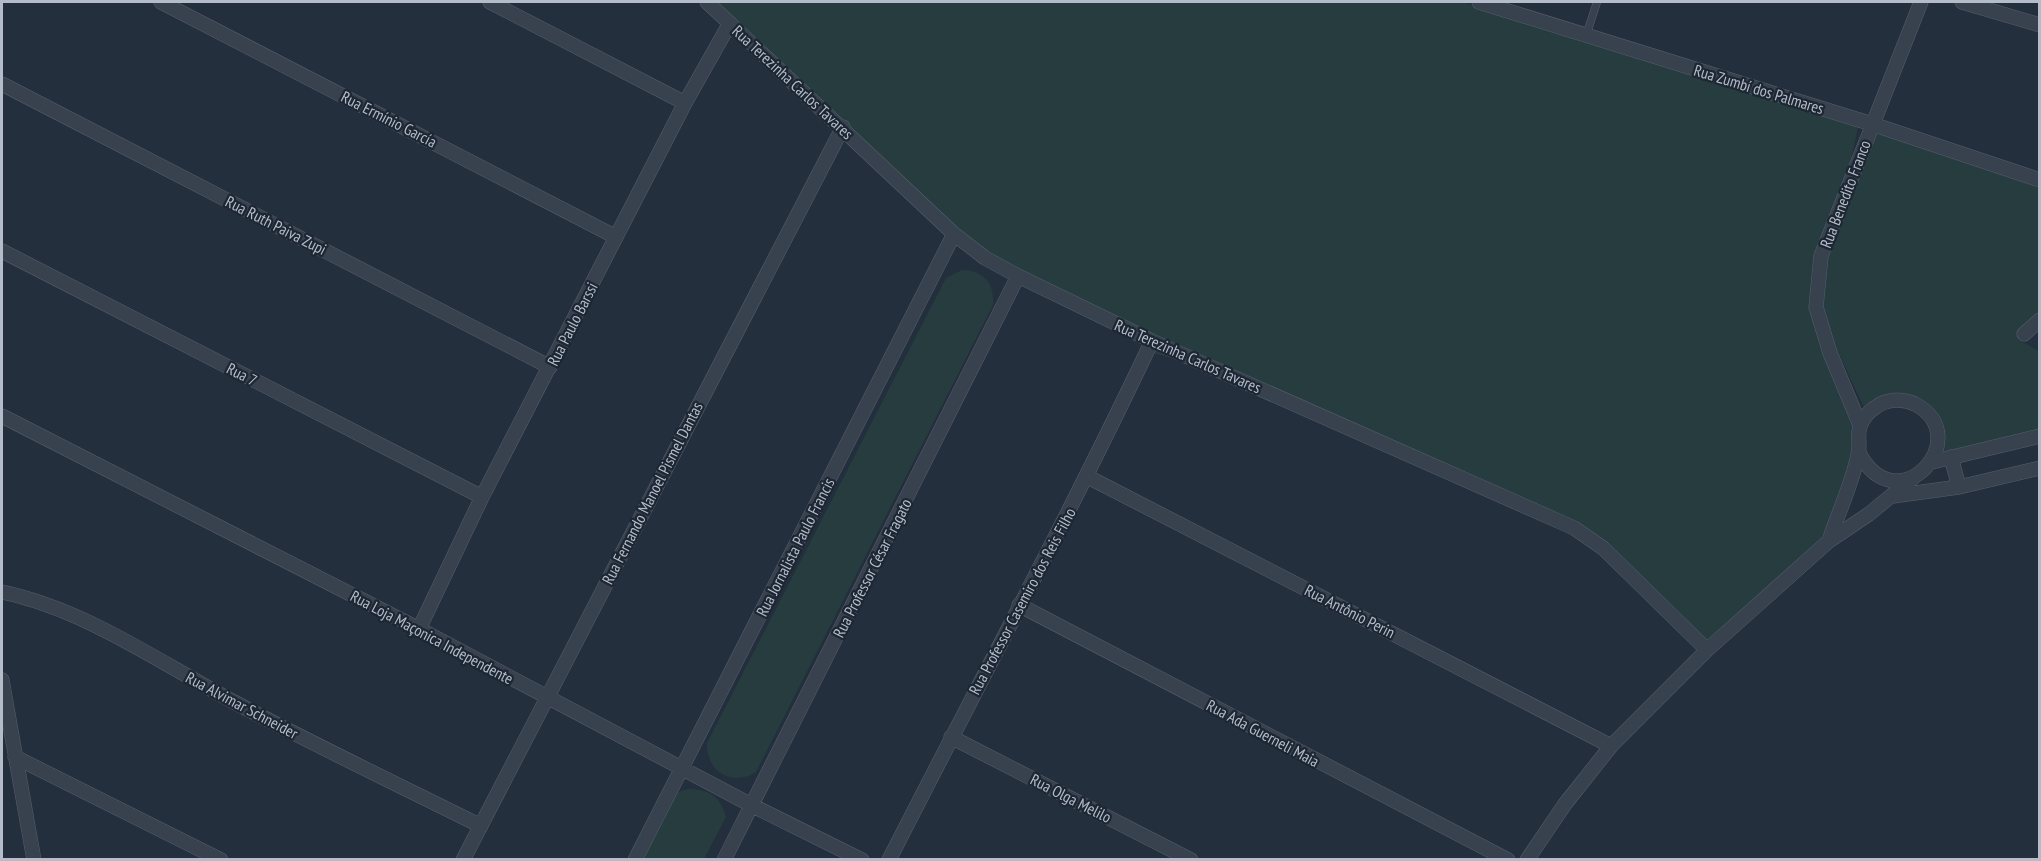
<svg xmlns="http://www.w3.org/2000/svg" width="2041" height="861" viewBox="0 0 2041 861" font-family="'PT Sans Narrow',sans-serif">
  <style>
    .green { fill: #263c3f }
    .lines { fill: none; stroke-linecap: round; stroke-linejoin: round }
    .service-casing { stroke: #565f6c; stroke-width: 8 }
    .minor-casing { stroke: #565f6c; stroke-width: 15 }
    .service { stroke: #38414e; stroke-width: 7 }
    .minor { stroke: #38414e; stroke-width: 14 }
    .labels { text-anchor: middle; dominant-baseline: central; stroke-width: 4.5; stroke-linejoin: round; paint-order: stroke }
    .street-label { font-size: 16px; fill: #b4bcc9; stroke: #1d2633 }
  </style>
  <rect width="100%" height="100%" fill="#242f3e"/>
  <path class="green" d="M707 2H1463L1859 122 1846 185 1872 124 2039 180V319L2017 339 2039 351V436L1934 460 1938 436 1911 402 1867 414 1819 312 1860 425 1829 541 1707 650 1603 548 1193 363 1156 354 1142 347 1140 339 985 258Z
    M962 270C984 270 995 284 993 305L756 772C732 787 706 772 707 743L946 278Z
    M688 789C709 789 721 797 726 817L704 859H644L678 792Z"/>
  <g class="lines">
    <defs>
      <path id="service" d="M1586 36 1597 2"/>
      <path id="minor" d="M161 2 616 237
        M490 2 685 103
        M707 2 954 234 985 258 1018 276 1152 341 1574 528 1603 548 1707 650
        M1479 2 1872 124 2040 180
        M1962 2 2040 25
        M2 84 550 367
        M2 251 482 497
        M2024 334 2040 320
        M2 416 419 629 753 806 862 860
        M1860 425 1830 353 1816 307 1821 256 1921 2
        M1951 457 1959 487
        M1932 462 2040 436
        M1088 477 1611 746
        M1893 496 1959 487 2040 468
        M1829 541C1838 513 1852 484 1858 455 1861 444 1856 434 1861 424 1864 417 1869 411 1876 407 1886 399 1903 398 1915 404 1977 437 1898 526 1859 453
        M2 592C87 610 160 663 236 703 316 746 399 785 481 826
        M1019 605 1508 860
        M419 629 482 497 685 103 730 23
        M2 680 34 860
        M951 737 1191 860
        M15 757 221 860
        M463 860 843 127
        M635 860 954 234
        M724 860 1018 276
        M889 860C977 687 1069 516 1152 341
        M1527 860 1565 804 1611 746 1707 650 1829 541 1869 514 1914 477"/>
    </defs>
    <use href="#service" class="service-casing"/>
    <use href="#minor" class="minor-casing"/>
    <use href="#service" class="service"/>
    <use href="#minor" class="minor"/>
  </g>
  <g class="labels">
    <g class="street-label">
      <text transform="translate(793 82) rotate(43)">Rua Terezinha Carlos Tavares</text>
      <text transform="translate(1759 89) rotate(17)">Rua Zumbí dos Palmares</text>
      <text transform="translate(389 119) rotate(27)">Rua Ermínio García</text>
      <text transform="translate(1845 194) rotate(-69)">Rua Benedito Franco</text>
      <text transform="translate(276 225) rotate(27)">Rua Ruth Paiva Zupi</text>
      <text transform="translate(572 324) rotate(-63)">Rua Paulo Barssi</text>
      <text transform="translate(1188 356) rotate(24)">Rua Terezinha Carlos Tavares</text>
      <text transform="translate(242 374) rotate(27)">Rua 7</text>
      <text transform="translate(652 493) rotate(-63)">Rua Fernando Manoel Pismel Dantas</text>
      <text transform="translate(795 547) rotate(-63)">Rua Jornalista Paulo Francis</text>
      <text transform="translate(872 568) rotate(-63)">Rua Professor César Fragato</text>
      <text transform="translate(1022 601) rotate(-62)">Rua Professor Casemiro dos Reis Filho</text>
      <text transform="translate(1350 611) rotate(27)">Rua Antônio Perin</text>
      <text transform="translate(432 637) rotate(28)">Rua Loja Maçonica Independente</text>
      <text transform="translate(242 705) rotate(28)">Rua Alvimar Schneider</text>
      <text transform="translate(1263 733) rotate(28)">Rua Ada Guerneli Maia</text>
      <text transform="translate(1071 798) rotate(27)">Rua Olga Melilo</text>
    </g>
  </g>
  <rect width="2041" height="861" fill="none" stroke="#b4bcc9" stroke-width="6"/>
</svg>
